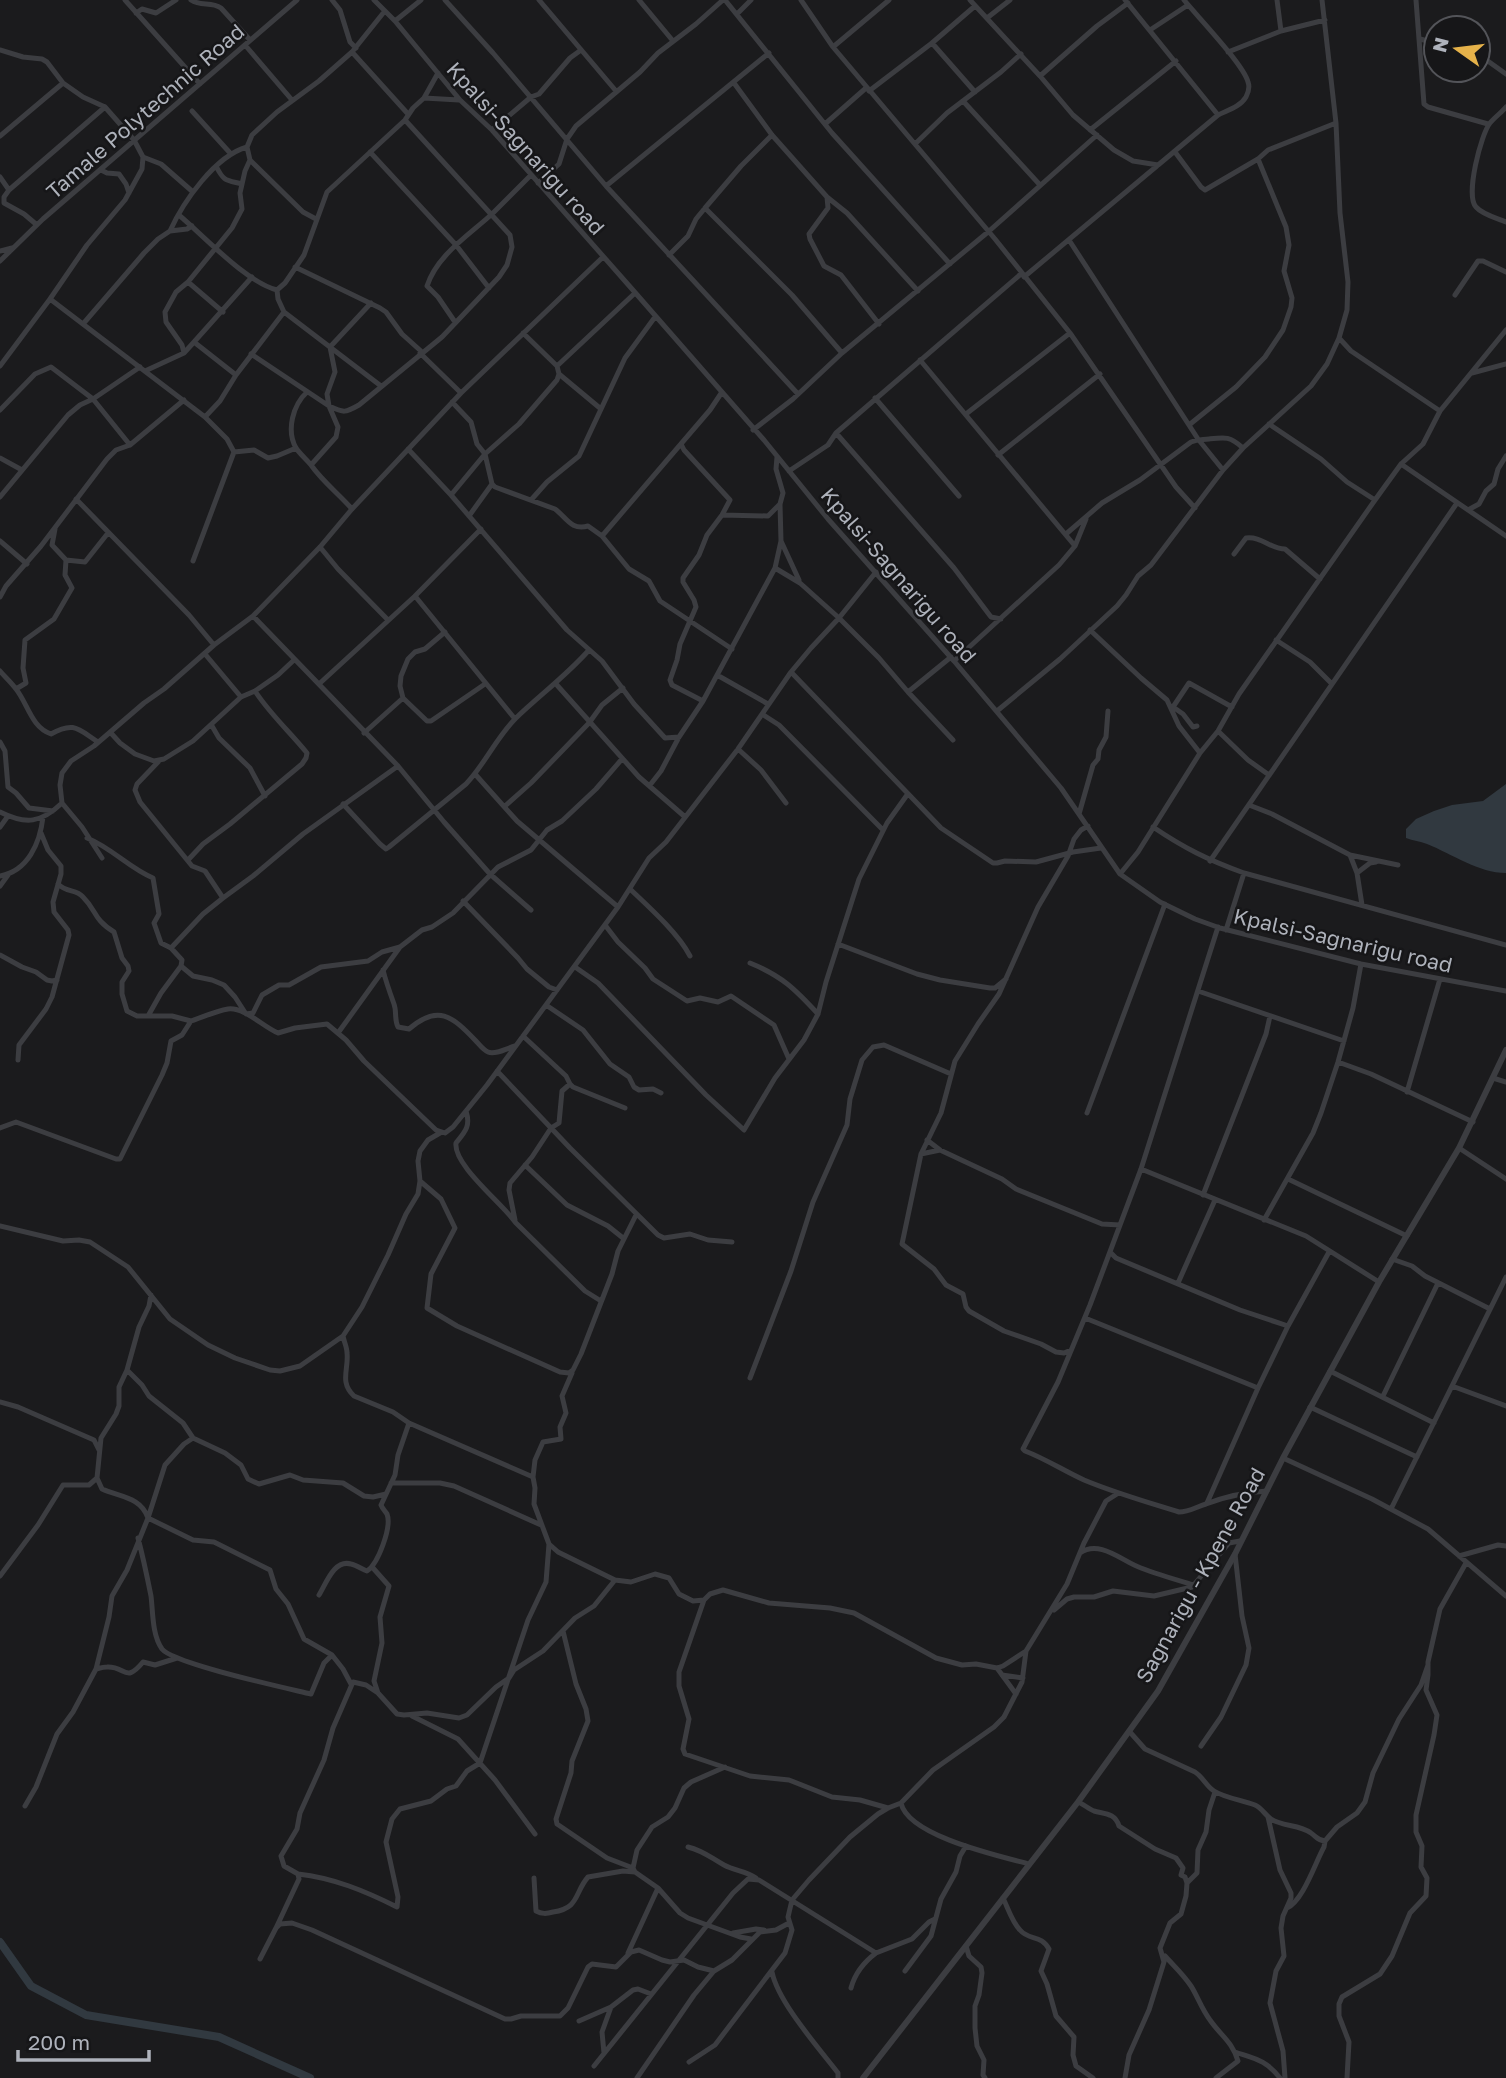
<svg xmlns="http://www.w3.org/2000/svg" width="1506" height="2078" viewBox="0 0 1506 2078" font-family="'Golos Text',sans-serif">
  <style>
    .water { fill: #313940 }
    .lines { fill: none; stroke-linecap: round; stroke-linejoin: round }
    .river { stroke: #313940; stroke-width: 8 }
    .minor { stroke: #3c3d41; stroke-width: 5 }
    .tertiary { stroke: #3c3d41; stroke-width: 6 }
    .labels { text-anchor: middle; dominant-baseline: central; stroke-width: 5; stroke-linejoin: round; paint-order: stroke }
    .street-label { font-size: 21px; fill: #aeb2bb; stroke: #161618 }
  </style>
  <rect width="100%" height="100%" fill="#1b1b1d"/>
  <path class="water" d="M1506 784V873C1479 873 1452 854 1427 844 1420 841 1413 841 1406 838V829L1416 819 1434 811 1452 805 1483 801Z"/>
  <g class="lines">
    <path class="river" d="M0 1942 31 1986 86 2015 219 2037 310 2078"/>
    <path class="minor" d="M125 0 200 84
      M191 0C201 7 211 1 221 8L250 40
      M332 0 340 10 350 42 356 48
      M374 0 395 21 460 100 492 130 632 289 764 440 828 519 954 661 1061 788 1120 874 1160 902 1195 919 1220 928 1361 964 1506 991
      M445 0 493 53 606 186 798 394
      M539 0 616 91
      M639 0 673 41
      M725 0 832 133 950 264
      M801 0 833 47 995 239 1070 333 1176 487 1195 508
      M970 0 1040 76 1097 26 1128 3
      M1125 0 1218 115
      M1322 0 1336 123 1340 213 1348 282 1347 310 1339 338 1351 351 1440 411
      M1416 0 1424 104 1428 107 1488 124
      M136 13 142 9 156 13 176 0
      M737 14 751 0
      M987 18 1010 0
      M395 21 421 0
      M1150 30 1188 5
      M1281 31 1325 20
      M1420 39 1436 43
      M932 43 975 92
      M245 45 292 100
      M833 47 889 0
      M0 50 23 57 42 59 47 62 63 83 83 97 105 107 134 140 143 157 142 169 125 200 87 245 50 299
      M352 52 408 114
      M1228 52 1281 31 1277 0
      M1478 54 1506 74
      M1040 76 1073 115 1114 150 1133 161 1158 165
      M734 83 772 135 827 197 847 213 918 291
      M869 91 932 43 975 6
      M424 98 459 100
      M963 101 1040 185
      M1506 107C1501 113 1495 117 1490 123 1481 134 1465 196 1476 207 1483 215 1497 218 1506 222
      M192 111 231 154
      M825 124 866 88
      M492 130 531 97 539 94 570 58 581 50
      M1090 130 1176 61
      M772 135 741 166 705 208 792 295 842 353
      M0 136 63 83
      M915 144 947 113 1001 72 1021 54
      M370 152 456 245 489 288
      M1175 152 1201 187 1205 190 1258 159 1268 150 1336 123
      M143 157 161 164 193 192
      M216 166C224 182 226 180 242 184
      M101 170 107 173 119 174 126 184 129 193
      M0 177 9 190
      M538 183 559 164 567 139 576 126 640 72 658 53 696 24 723 0
      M606 186 769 53
      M827 197 828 208 809 234 810 239 824 266 841 275 879 324
      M180 216C205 237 246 282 277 290L278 299 284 312 381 386
      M316 219 303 212 250 160 247 147 252 135 277 112 319 81 352 52 384 12
      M37 225 24 214 4 203V197L9 190 105 107
      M170 231C183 202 215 156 247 147
      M1069 240 1198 439 1223 470
      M0 251 12 248
      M669 255 688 236 696 219 705 208
      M0 261 43 219 297 0
      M295 267 380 308 386 312 402 334 422 352
      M1024 277 1218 115C1228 110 1240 107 1246 97 1248 93 1250 87 1248 82 1244 65 1197 16 1184 0
      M188 282 223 312
      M277 290 285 283 304 255 327 192 405 120 413 108 424 98 438 73
      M1455 295 1478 261H1483L1506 272
      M455 322 438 297 427 286C437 255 469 235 492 214 505 201 518 188 531 175
      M83 324 144 253 158 239 170 231 187 229 192 226
      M194 342 252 277
      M184 353 182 345 166 322 165 312 176 292 188 282 232 228 242 209 240 193 245 171 250 160
      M420 353 461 393
      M251 354 329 406C344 413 345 413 359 405L442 337 499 277 507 265 512 247 510 235 405 120
      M920 360 1075 546
      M0 366 50 299 205 417 227 439 234 452 193 561
      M557 366 635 293
      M145 371 184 353 194 342 236 375
      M1472 373 1506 364
      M559 374 601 409
      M307 392C293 405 286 430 296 448 300 454 307 460 311 465
      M722 392 710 410 602 536 629 569 649 581 660 601 732 649
      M875 398 959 496
      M452 402 471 422 477 444 485 454 492 484 495 487 555 509C566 517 571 531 588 526L602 536
      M0 410 35 374 51 367 93 399 130 445
      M966 414 1070 333
      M205 417 220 401 236 375 284 312
      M1269 424 1321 459 1347 482 1375 500
      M1189 425 1236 387 1265 357 1283 330 1291 307 1292 298 1284 271 1289 245 1286 227 1258 159
      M753 430 793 399 842 353 988 232 1097 135
      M836 433 954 568 991 617 1001 619
      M681 444 684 450 730 500 722 515 707 535 699 555 683 578V582L694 600 696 607 680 644 677 660 670 680 672 685 703 701
      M408 449 451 495 567 630 602 661 634 704 665 738 679 737
      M234 452 254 450 268 458 277 456 296 448
      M998 455 1100 374
      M0 458 22 470
      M1401 464 1506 536
      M789 471 828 445 836 433 1022 273
      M451 495 485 454 519 424 557 380 559 374 557 366 523 333
      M0 497 68 415 80 405 93 399 140 367
      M76 499 189 615 214 645
      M531 500 547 482 579 456 625 358 655 317
      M352 509C339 494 323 482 311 465L336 437 338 427 329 406 327 394 335 372 330 347 371 303
      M1468 510 1479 504 1486 491 1494 484 1498 469 1506 456
      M722 515 768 516 780 504
      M469 516 492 484
      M1066 534 1102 503 1140 480 1191 442C1198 439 1202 440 1209 439 1225 437 1230 436 1243 448L1311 386 1327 364 1339 338
      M0 541 27 564
      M781 541 799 580
      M320 547 338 569 388 620
      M1234 554 1246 538C1261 536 1271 549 1285 549L1320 579
      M66 560 85 562 108 533
      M775 568 800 583 839 618 879 658 908 692 953 740
      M415 596 515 719
      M0 597 6 586 41 546 107 459 116 450 130 445 184 400
      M253 616 398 766 444 822 490 874 531 910
      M1090 630 1141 678 1167 700 1179 726 1200 753
      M445 632 425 649 415 652 408 659 401 676 400 686 403 698 427 721H431L485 684
      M1276 640 1310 662 1331 683
      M205 654 241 697
      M954 661 1059 565 1075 546 1086 519
      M0 671C5 677 11 682 16 689 28 704 31 727 51 734 74 721 78 729 98 742
      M791 672 941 828 993 863H997L1005 861 1036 862 1073 852 1101 848
      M717 675 768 704
      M319 684 415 596 481 529
      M556 684 639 777 684 816
      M16 689 26 683 23 668 25 640 54 619 72 588 65 575 66 560 52 545 55 529
      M908 692 951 657
      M997 711 1060 659 1117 606 1126 595 1138 576 1151 565 1223 470 1243 448
      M762 714 779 725 883 830
      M212 726 219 738 250 768 265 796
      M1197 726 1193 727 1183 714 1173 707 1189 683 1232 707
      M1218 731 1248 760 1269 775
      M110 732 120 743 135 754 154 761 164 759 193 741 241 697 255 691 278 675 294 660
      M364 733 403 698
      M0 742 5 751 8 787 16 793 29 808 53 811
      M738 749 761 770 786 803
      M159 761 137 784 135 790 140 802 192 866 205 871 223 898
      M475 774 517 821 618 907
      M650 785 661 771 679 737 703 701 775 568 781 541 780 504 783 493 776 469 777 457
      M62 803 82 827 102 858
      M343 804 380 844 386 849 389 847 466 784C485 764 496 738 516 718 540 695 567 675 589 650
      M1249 805 1272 814 1350 855 1398 865
      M505 806 531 783 589 723 602 705 623 688
      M0 812C26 825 41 823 62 803L60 785 62 773 71 761 94 746 144 703 164 689 214 645 253 616 320 547 352 509 461 393 603 257
      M1079 814 1093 765 1098 759 1099 750 1106 737 1108 711
      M0 827 8 816
      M1153 827C1184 848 1208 860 1244 873L1506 945
      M87 838C112 848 129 868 153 878L159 914 154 923 161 943 171 948
      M1350 855 1357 873
      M188 860 203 844 230 824 302 764 306 758 307 753C290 732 270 714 255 691
      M1210 861 1457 503
      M1120 874 1138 852 1200 753 1218 731 1239 694 1375 500 1401 464 1423 444 1440 411 1506 330
      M0 876C28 871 40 843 43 817
      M58 884C67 893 76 889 83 897 97 911 93 919 114 932L122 958 128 966 129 971 122 982V994L127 1011 137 1016H172L191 1021
      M0 886 8 875
      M630 889C649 907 678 933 690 956
      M463 901 518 958 527 969 549 987 557 990
      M1362 905 1357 873 1370 863 1376 862
      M605 925 618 942 645 968 653 979 687 1001 700 998 718 1002 731 996 774 1025 789 1059
      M1218 927 1141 1169 1090 1305 1058 1382 1023 1449 1025 1451C1046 1459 1064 1471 1084 1480 1115 1493 1147 1502 1179 1512 1189 1512 1196 1507 1206 1504 1224 1497 1247 1492 1267 1491
      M1226 930 1244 873
      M838 944 917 974 940 980 990 988H995L1006 979
      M0 955 22 967 36 972 47 980 52 981 57 980
      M750 963C782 976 795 989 818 1014
      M181 966 193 976 212 980 224 985 235 997 246 1014 253 1013 262 995 279 985H289L321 967 368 961 382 952 400 947 422 930 432 927 453 913 498 867 531 850 547 830 562 821 596 789 622 759
      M575 967 598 983 706 1095 744 1130 775 1078 804 1040 818 1014 826 982 859 879 887 823 907 795
      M383 970C386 982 390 993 394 1004 397 1012 394 1019 398 1027L409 1029C438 1004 452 1016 475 1040 479 1044 483 1050 488 1052 495 1055 508 1048 515 1046
      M1198 991 1344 1041
      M546 1005 583 1030 610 1064 629 1077 634 1087 639 1090 653 1089 661 1093
      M148 1016 161 993 181 966 182 960 171 948 203 914 223 898 253 876 303 834 398 766
      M338 1033 400 947
      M523 1036 566 1076 570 1084 573 1087 625 1108
      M18 1060 19 1045 46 1009 52 997 69 935 68 930 54 912 53 902 61 874V866L48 850 41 833
      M1338 1062 1371 1074 1473 1122
      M497 1071 570 1148 658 1235 664 1238 690 1234 708 1240 732 1242
      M1493 1078 1506 1082
      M1407 1092 1440 979
      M466 1111C471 1126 465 1132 456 1143 453 1165 503 1204 516 1223L585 1291 601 1301
      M1087 1113 1165 904
      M0 1128 16 1122 116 1159H120L162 1075 167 1063 171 1041 182 1035 191 1021C203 1017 216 1011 228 1009 245 1007 263 1027 278 1033L295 1028 327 1024 346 1040 364 1061 436 1130 445 1133 453 1127 487 1085 618 907 649 858 666 842 738 749 791 672 811 648 839 618 876 572
      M927 1140 940 1150 1002 1179 1016 1189 1102 1224 1120 1225
      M1459 1148 1506 1179
      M921 1154 940 1150
      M525 1165 567 1205 608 1226 623 1238
      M1141 1169 1306 1236 1379 1282
      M1288 1179 1407 1236
      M420 1181 441 1199 455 1228 431 1274 427 1308 457 1326 560 1372 569 1373 573 1370 581 1354 612 1274 618 1251 636 1215
      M1203 1195 1266 1034 1270 1016
      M515 1220 509 1190 510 1183 532 1157 551 1128 559 1123 562 1091 570 1084
      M1264 1220 1313 1133 1321 1113 1338 1062 1353 1008 1361 964
      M0 1226 63 1241 79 1240 90 1242 128 1267 170 1319 208 1345 235 1358 270 1370 280 1371 300 1366 343 1336 362 1307 388 1255 406 1214 418 1194 420 1181 418 1161 420 1151 428 1140 440 1133
      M1110 1252 1116 1258 1240 1310 1288 1326
      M1392 1259 1412 1266 1425 1276 1490 1309
      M1178 1283 1215 1200
      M1085 1318 1258 1388
      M343 1336C344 1342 347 1347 347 1353 349 1369 339 1382 354 1396L393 1412 409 1423 533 1477 535 1488 534 1504 549 1544 558 1552 615 1580
      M1071 1350 1064 1353 1056 1352 1041 1344 1004 1331 969 1311 966 1307 963 1294 946 1285 934 1269 902 1244 921 1154 941 1113 955 1061 978 1024 999 994 1038 907 1068 856 1074 839 1081 830 1088 826
      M127 1370 142 1385 149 1396 183 1423 193 1438 225 1453 241 1465 248 1479 259 1484 290 1475 303 1480 343 1483 364 1496 373 1497 386 1494
      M1330 1371 1434 1423
      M750 1378 791 1271 813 1202 847 1125 850 1099 862 1060 873 1047 884 1045 951 1074
      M1452 1386 1506 1406
      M1383 1396 1438 1283
      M0 1402 18 1407 94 1440 99 1450
      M1310 1407 1417 1457
      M193 1438 184 1444 165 1465 148 1518 193 1540 214 1542 270 1570 276 1589 288 1604 304 1639 332 1655 343 1669 351 1684
      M1283 1458 1372 1499 1428 1529 1506 1596
      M533 1477 535 1460 543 1442 561 1439 560 1427 566 1413 562 1396 572 1373
      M391 1483H440L454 1486 541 1525
      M1207 1503 1258 1388 1288 1326 1329 1252
      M1391 1509 1506 1277
      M138 1538C143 1557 147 1576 151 1596 153 1612 152 1635 162 1649 174 1664 286 1688 311 1694L324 1663 332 1655
      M1080 1553C1100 1539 1123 1562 1141 1568 1159 1575 1177 1580 1194 1585
      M1459 1556 1498 1545 1506 1546
      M373 1568 389 1586 380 1617 382 1643 374 1681 378 1693
      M0 1576 38 1525 63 1485H89L97 1478
      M319 1595C326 1584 334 1559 351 1564 356 1565 362 1569 367 1571 378 1564 392 1527 387 1514 385 1511 382 1508 381 1505L395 1475 398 1455 409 1423
      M704 1600 679 1672V1686L689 1719 683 1749 685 1754 750 1776 789 1780 832 1797 860 1800 888 1808
      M1054 1610 1067 1599 1074 1597H1094L1113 1591 1154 1596 1192 1587 1229 1543 1240 1541
      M563 1631 576 1684 586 1709 588 1721 572 1761 571 1773 556 1819 557 1824 607 1858 633 1868
      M997 1668 1016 1694
      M96 1669C100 1668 103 1667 107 1667 126 1666 125 1684 143 1662L155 1665 177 1658
      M1002 1675 1023 1678
      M412 1716 458 1739 495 1780 535 1834
      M1129 1731 1145 1749 1195 1772C1203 1777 1206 1786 1214 1791 1225 1798 1242 1800 1255 1805 1262 1808 1265 1815 1271 1819 1283 1827 1299 1824 1311 1833 1317 1837 1317 1840 1325 1841L1337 1827 1357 1813 1365 1802 1373 1773 1399 1719 1421 1685 1428 1665
      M1201 1746 1221 1717 1246 1665 1249 1648 1242 1616 1235 1554
      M725 1767 691 1782 684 1788 675 1808 668 1817 652 1827 637 1850 633 1868 635 1872 658 1888 680 1913 688 1918 740 1937 751 1939
      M1078 1802C1083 1804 1089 1809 1094 1811 1105 1814 1115 1813 1119 1826L1155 1849 1176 1858 1183 1868 1181 1875 1185 1877 1187 1883 1186 1896 1181 1914 1170 1923 1160 1948 1164 1962 1149 2010 1129 2055 1125 2078
      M901 1803C908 1836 999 1856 1029 1864
      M25 1806 36 1787 57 1734 73 1712 96 1669 109 1617 112 1596 127 1570 148 1518C141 1497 120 1497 102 1489L97 1478 101 1438 116 1414 119 1406V1387L127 1370 139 1327 149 1306 151 1295
      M1268 1817 1280 1870 1291 1893V1898L1283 1916 1281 1928 1284 1956 1276 1971 1270 2003 1283 2051 1285 2078
      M688 1847C704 1851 711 1858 724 1865 735 1871 746 1871 756 1878
      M298 1874C334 1878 365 1891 397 1907L398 1897 386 1842 392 1819 400 1809 431 1801 447 1789 456 1786 467 1771 480 1763 528 1620 546 1582 549 1544
      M534 1878 536 1911C542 1914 546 1914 553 1912 580 1908 574 1893 588 1877L623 1871 635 1872
      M1187 1883 1197 1873 1198 1850 1206 1832 1209 1810 1215 1792
      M1003 1898C1008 1908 1012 1922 1020 1930 1029 1941 1041 1934 1049 1949L1041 1971 1047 1984 1056 2016 1074 2037 1073 2055 1076 2066 1093 2078
      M1287 1908C1303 1901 1315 1863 1324 1847L1325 1841
      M276 1928 299 1879 298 1874 284 1866 281 1856 297 1829 300 1813 324 1760 333 1728 353 1682 366 1685 378 1693 397 1714 404 1715 427 1713 459 1718 467 1715 496 1687 509 1678 514 1670 543 1651 575 1618 594 1606 615 1580 631 1582 655 1574 669 1578 679 1594 693 1601 704 1600 710 1594 723 1590 769 1603 830 1608 854 1613 936 1658 962 1665 976 1664 997 1668 1003 1666 1026 1651
      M733 1933 756 1929 764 1930
      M966 1946 969 1956 981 1967 982 1973 979 1995 975 2006V2028L977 2046 984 2060 983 2075 985 2078
      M628 1953 658 1888
      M876 1953 912 1939 929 1922 935 1919
      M1165 1956C1174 1966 1183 1974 1191 1986 1198 1997 1201 2008 1210 2020 1221 2036 1232 2041 1238 2061L1216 2078
      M260 1959 276 1928 280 1924 292 1923 312 1930 505 2019H511L521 2016H560L568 2008 588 1967 592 1964 616 1967 631 1952 639 1950 662 1960 670 1962 684 1960 698 1967 714 1971
      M905 1971 931 1936 941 1899 956 1872 960 1856 966 1846
      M772 1972C778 2002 818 2047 838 2073V2078
      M579 2021 611 2007
      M1235 2052C1256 2059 1266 2060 1280 2078
      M604 2053 602 2032 611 2007 633 1990 638 1989 651 1994
      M689 2062 715 2045 785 1953 792 1930 788 1917 792 1900 809 1880 850 1837 878 1814 888 1808 901 1803 933 1770 994 1727 1004 1717 1022 1682 1026 1651 1067 1584 1084 1543 1106 1501 1117 1494
      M594 2066 733 1893 748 1879 759 1880 876 1953C864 1962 855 1973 851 1988
      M637 2078 694 1995 714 1971 732 1960 760 1932 776 1930 789 1923
      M1347 2078 1349 2042 1339 2016V2004L1342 1997 1380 1974 1392 1956 1410 1913 1426 1896 1427 1878 1421 1867 1422 1846 1416 1832V1815L1434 1735 1437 1715 1426 1690 1428 1675V1662L1440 1609 1466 1563"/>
    <path class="tertiary" d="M863 2078 1078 1802 1158 1691 1235 1554 1283 1458 1379 1282 1459 1148 1506 1050"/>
  </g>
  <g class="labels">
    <g class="street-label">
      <text transform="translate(145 111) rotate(-41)">Tamale Polytechnic Road</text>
      <text transform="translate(526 148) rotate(48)">Kpalsi-Sagnarigu road</text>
      <text transform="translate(899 575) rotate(49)">Kpalsi-Sagnarigu road</text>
      <text transform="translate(1343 940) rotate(13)">Kpalsi-Sagnarigu road</text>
      <text transform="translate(1200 1575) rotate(-61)">Sagnarigu - Kpene Road</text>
    </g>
  </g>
  <g transform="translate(1457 49) rotate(284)"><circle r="33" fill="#161618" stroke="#535459" stroke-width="2"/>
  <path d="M0-5L12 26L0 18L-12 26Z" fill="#e5b24a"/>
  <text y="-10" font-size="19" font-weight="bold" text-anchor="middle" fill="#aeb2bb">N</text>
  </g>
  <path d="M18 2050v10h131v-10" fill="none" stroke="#aeb2bb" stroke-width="3.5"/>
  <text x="28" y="2050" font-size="21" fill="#aeb2bb" stroke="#161618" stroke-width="5" paint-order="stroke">200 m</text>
</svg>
